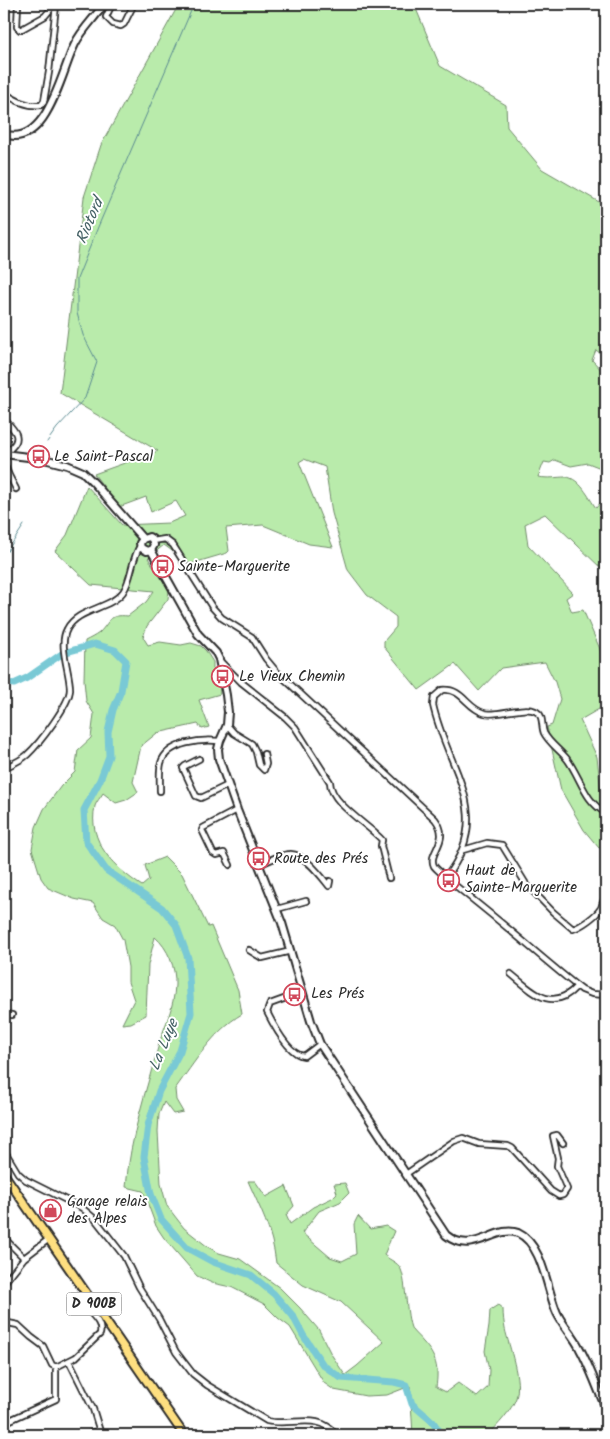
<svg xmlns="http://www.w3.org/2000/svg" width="610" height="1439" viewBox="0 0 610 1439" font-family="Kalam,sans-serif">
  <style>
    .green { fill: #b9ebab; stroke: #728b6b }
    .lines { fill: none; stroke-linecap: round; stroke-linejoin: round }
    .stream { stroke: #5a8a91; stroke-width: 1 }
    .river { stroke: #79c9d5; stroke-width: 7 }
    .street-casing { stroke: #2b2b2b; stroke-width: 8 }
    .secondary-casing { stroke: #2b2b2b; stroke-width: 10 }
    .primary-casing { stroke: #2b2b2b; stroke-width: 11 }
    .street { stroke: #fff; stroke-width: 4.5 }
    .secondary { stroke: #fff; stroke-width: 6 }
    .primary { stroke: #fedf80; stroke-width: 7 }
    .labels { text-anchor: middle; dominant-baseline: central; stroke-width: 4; stroke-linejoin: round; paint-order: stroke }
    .shield { fill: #fff; stroke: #6b6b6b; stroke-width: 1 }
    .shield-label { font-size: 14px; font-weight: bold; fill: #2b2b2b }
    .poi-label { font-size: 15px; fill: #2b2b2b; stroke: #fff; text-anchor: start }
    .water-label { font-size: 16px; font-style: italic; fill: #466266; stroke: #fff }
  </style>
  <rect width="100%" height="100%" fill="#fff"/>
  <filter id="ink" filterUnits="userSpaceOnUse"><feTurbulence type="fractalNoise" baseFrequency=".02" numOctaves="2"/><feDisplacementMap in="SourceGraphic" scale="10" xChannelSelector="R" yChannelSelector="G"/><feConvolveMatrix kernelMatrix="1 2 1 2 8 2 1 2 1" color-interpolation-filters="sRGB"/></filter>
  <g filter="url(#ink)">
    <path class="green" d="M179 4H414L440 66 506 105 507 127 542 169 606 206V358L596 350 592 360 606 375V470L588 463 571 466 555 460 550 463 544 462 538 477C550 479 556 477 566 477 580 478 589 498 596 508L606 496V573L545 514 525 524 528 545 573 593 566 598 572 612 583 610 600 649 606 672V705L580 720 597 757 604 817 606 818V847L599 848 584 830 561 790 547 727 552 725 560 699 555 682 545 662 501 668 479 691 455 664 419 690 384 647V641L396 627V617L367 595 348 570 332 513 325 467 304 459 299 462 333 547 309 544 263 525 226 528 229 551 227 553 190 564 164 545 148 558 169 590 168 599 147 626 143 637 148 645 160 642 181 645 191 643 201 646 206 651 213 662V668L218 673 220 694 199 700 209 727 202 729 198 724 157 733 141 746 133 782 138 792 126 800 116 803 103 793C101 797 96 802 95 806 87 842 115 868 142 886L149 880 145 865 165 857 182 874 208 927 211 926 238 990 242 1014C213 1031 195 1062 175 1089L176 1100 183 1112 173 1114 164 1102 159 1114 158 1132 161 1184 167 1206 184 1228 208 1247 219 1253 240 1259 280 1288 300 1308 319 1330 331 1354 345 1375 357 1366 384 1342 341 1302 303 1285 276 1263C272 1229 261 1211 248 1181H255L266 1197 286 1186 294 1206 286 1215 290 1224 313 1207 332 1198 337 1193 334 1184 345 1183 349 1193 340 1202 319 1211 302 1233 330 1257 342 1261 356 1254 354 1224 358 1216 370 1229 386 1226 394 1231 384 1255C388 1259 396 1262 399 1266 407 1276 405 1316 412 1330 415 1334 420 1338 423 1342 436 1356 439 1368 436 1387L446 1392 458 1383 477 1397 488 1387 489 1370 485 1351 489 1326 490 1310 498 1305 503 1309C503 1316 504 1323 505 1329 509 1346 522 1381 516 1398 512 1410 497 1426 488 1435H413L410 1386 387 1395 366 1396 334 1390 324 1383 290 1327 278 1318 264 1304 231 1287 212 1283 197 1276 164 1238 156 1226 143 1191 126 1187C130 1138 146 1091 159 1044 165 1024 174 1008 175 985 176 968 168 948 155 937L148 965 146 1015 131 1023 122 1024 134 1000 128 982V967L123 940 115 925 103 918 93 903 74 899 48 888 41 878 32 849 36 827 44 809 61 786 75 772 78 750 91 738 94 714 86 701 84 680 85 641C89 639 95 636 99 633 111 621 108 614 128 616L146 602 154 591 91 585 55 551 67 535 87 486 122 525 169 523 185 516 176 501 151 512 146 497 119 507 94 474 158 451 60 393 84 197 101 145Z"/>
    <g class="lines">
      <path class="stream" d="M47 442 57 428 85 398 97 362 83 335 77 313V279L98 227 194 4
        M4 556 24 525"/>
      <path class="river" d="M4 683 14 684 27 678 63 653 95 644 115 650 126 661 121 691 113 710 108 732 109 756 100 780 84 810 86 842 106 870 162 908 176 925 188 958 191 1013 180 1051 159 1091 148 1125 144 1157 151 1194 161 1219 187 1248 213 1262 251 1275 274 1294 293 1316 303 1335 323 1365 341 1378 394 1382 406 1385 412 1404 433 1422 440 1432 439 1435"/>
      <defs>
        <path id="street" d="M112 4 106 17 113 24 121 26 124 24 134 4
          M4 92C13 100 28 107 41 105L44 101 49 72 56 5H54L45 16 20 30 17 27 18 4
          M4 419C12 428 23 436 12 447 9 450 6 453 5 457 2 467 12 480 16 489
          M153 541 165 539 173 545 212 607 222 618 252 637 266 659 276 671 435 819C452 841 427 852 434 866 437 870 442 873 445 877 463 892 481 906 499 921 527 944 554 968 582 990L592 994 606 995
          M220 661 241 682 285 717 295 727 330 782C330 803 369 825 382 840L381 846 389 878
          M227 725 234 733 252 744 256 752 259 765 264 770 266 764 264 754
          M199 759 185 766 183 768 196 796 201 798 228 785
          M4 768C12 764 20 761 27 755 39 744 70 704 70 689 70 672 58 645 67 629 78 608 109 610 123 592 132 579 131 560 140 546
          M160 791C160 782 159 771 161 763 167 742 202 739 220 741
          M463 850 487 843 502 845 526 884 553 912 573 929C582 926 596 916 601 908 603 904 602 901 606 897
          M260 864C269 861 280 854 290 854 304 853 321 876 329 886L330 881
          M230 865 224 853 216 855 213 853 202 830 203 828 237 810
          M446 877C496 813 447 769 433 705L434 697 442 690C463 688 466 708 484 713 498 717 524 704 537 712 544 716 541 726 544 733 549 743 560 750 567 759 581 778 584 801 606 813
          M277 909 306 901
          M249 950 262 958 291 951
          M511 974C532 991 552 1014 577 986
          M303 992 270 1004 267 1012C273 1024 289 1055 304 1056L320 1044
          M4 1014 12 1015
          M4 1150 18 1173 26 1180 82 1208 95 1219 124 1256 139 1287 159 1319 176 1352 193 1374 207 1385 267 1421C290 1427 320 1411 336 1435
          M406 1174 454 1141 463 1138 479 1144 508 1146 512 1148 551 1191 559 1196 563 1195 567 1189 557 1166 558 1158 553 1136 557 1135 563 1143
          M4 1238 24 1258
          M4 1283 24 1258 49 1239
          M4 1326 8 1323 18 1325 31 1337 43 1346 52 1365 56 1367V1399L8 1421 4 1414
          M69 1361 93 1409 101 1435
          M56 1367 76 1357 100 1334C103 1322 91 1315 85 1306L86 1302 90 1298
          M88 1435 99 1429"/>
        <path id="secondary" d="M4 134C47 149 61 72 75 44 82 29 95 18 104 4
          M4 454 44 459 67 465 83 472 94 483 143 539
          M143 539 140 543 141 548 147 551 151 550
          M143 539 149 537 152 539 154 545 151 550
          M151 550 198 634 216 653 219 659 226 695 228 712 227 725 220 741 218 749 219 759 237 810 282 923 311 1021 320 1044 446 1235C473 1257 496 1224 518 1233 543 1244 547 1291 557 1313 563 1326 574 1336 580 1349 590 1367 597 1388 606 1408"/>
        <path id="primary" d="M4 1174 184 1435"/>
      </defs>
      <use href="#street" class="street-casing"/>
      <use href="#secondary" class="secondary-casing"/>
      <use href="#primary" class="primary-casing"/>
      <use href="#street" class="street"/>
      <use href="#secondary" class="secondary"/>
      <use href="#primary" class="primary"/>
    </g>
  </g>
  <defs>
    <symbol id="bus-ring" viewBox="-11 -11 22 22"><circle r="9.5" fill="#fff" stroke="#d1495b" stroke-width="1.5"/><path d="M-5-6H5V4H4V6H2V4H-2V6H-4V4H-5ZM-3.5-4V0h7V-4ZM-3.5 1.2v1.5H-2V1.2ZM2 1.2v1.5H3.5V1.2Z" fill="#d1495b"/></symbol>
    <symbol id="shop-ring" viewBox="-11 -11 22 22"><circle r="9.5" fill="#fff" stroke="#d1495b" stroke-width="1.5"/><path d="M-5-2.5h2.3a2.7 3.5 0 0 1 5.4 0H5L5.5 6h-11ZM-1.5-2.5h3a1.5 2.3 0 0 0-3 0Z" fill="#d1495b"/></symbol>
  </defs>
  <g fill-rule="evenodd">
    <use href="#bus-ring" x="26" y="444" width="25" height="25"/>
    <use href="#bus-ring" x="150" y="554" width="25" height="25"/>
    <use href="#bus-ring" x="210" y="664" width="25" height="25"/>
    <use href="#bus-ring" x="246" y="846" width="25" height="25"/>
    <use href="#bus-ring" x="436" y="868" width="25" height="25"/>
    <use href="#bus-ring" x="282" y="982" width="25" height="25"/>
    <use href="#shop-ring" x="38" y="1198" width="25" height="25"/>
  </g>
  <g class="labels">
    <rect class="shield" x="66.5" y="1292.5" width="55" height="23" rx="4"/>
    <g class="shield-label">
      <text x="94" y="1304">D 900B</text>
    </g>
    <g class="poi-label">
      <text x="54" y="457">Le Saint-Pascal</text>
      <text x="178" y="567">Sainte-Marguerite</text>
      <text x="239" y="677">Le Vieux Chemin</text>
      <text x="274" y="859">Route des Prés</text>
      <text x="465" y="871">Haut de<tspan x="465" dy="17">Sainte-Marguerite</tspan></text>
      <text x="311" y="994">Les Prés</text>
      <text x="67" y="1202">Garage relais<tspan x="67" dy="17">des Alpes</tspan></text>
    </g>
    <g class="water-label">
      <text transform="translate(90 221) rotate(-67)">Riotord</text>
      <text transform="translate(164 1045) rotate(-68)">La Luye</text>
    </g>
  </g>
  <rect width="610" height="1439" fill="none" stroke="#fff" stroke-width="20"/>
  <rect x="10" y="10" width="590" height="1419" fill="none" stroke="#2b2b2b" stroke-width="2" filter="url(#ink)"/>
</svg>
